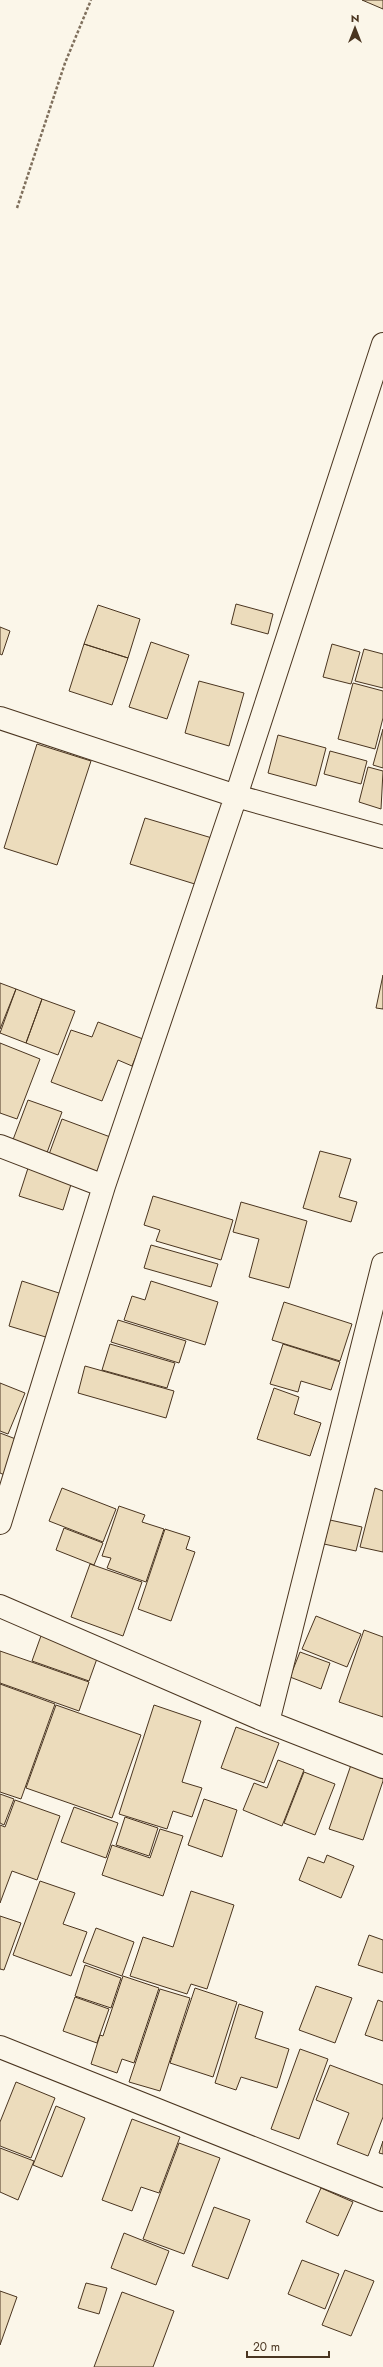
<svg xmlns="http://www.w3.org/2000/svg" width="383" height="2367" viewBox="0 0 383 2367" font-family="Jost,sans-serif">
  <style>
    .building { fill: #ecdcbc; stroke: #4a3520 }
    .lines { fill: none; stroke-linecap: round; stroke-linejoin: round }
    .minor-casing { stroke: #4a3520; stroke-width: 24 }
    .path { stroke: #7f6f5c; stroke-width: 2.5; stroke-dasharray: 3 2; stroke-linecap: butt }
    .minor { stroke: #fbf6e9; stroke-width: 22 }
  </style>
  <rect width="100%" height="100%" fill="#fbf6e9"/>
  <path class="building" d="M362 0H383V9Z
    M236 604 273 614 268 634 231 624Z
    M98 605 140 619 128 658 84 644Z
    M0 627 10 631 2 655 0 654Z
    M151 642 189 655 167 719 129 707Z
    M84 644 128 658 112 705 69 691Z
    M332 644 360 652 351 684 323 677Z
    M364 649 383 654V688L355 681Z
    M199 681 244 693 229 746 185 733Z
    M353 683 383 691V718L375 749 338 739Z
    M383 729V768L373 765Z
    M278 735 326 748 316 786 268 773Z
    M37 744 91 761 57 865 4 848Z
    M330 751 367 761 361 784 324 774Z
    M368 767 383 771 381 809 359 802Z
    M145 818 212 838 198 885 130 864Z
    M383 975V1009L376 1008Z
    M0 983 16 989 0 1029Z
    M16 989 42 999 26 1043 0 1033Z
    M42 999 75 1011 58 1055 26 1043Z
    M98 1022 143 1039 132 1066 118 1060 102 1101 51 1082 71 1030 92 1037Z
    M0 1043 40 1059 17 1119 0 1113Z
    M28 1100 62 1112 45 1158 11 1145Z
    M62 1119 113 1138 99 1176 48 1157Z
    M320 1151 351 1159 339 1197 357 1202 351 1222 303 1208Z
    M29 1165 73 1178 63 1210 19 1196Z
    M153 1196 233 1220 221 1260 156 1241 160 1230 144 1225Z
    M241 1202 307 1221 289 1288 249 1277 259 1239 233 1232Z
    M151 1245 218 1264 211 1287 144 1268Z
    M22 1281 62 1294 49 1338 9 1326Z
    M151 1281 218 1302 205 1345 124 1320 132 1296 145 1300Z
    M284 1302 352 1324 340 1361 272 1340Z
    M118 1320 186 1341 179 1363 111 1342Z
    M110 1344 175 1363 167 1388 102 1370Z
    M283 1344 340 1362 331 1390 301 1381 298 1392 270 1384Z
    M85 1366 174 1391 166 1418 78 1393Z
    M0 1383 25 1393 8 1434 0 1431Z
    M274 1388 299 1397 294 1414 321 1423 310 1456 257 1439Z
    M0 1433 21 1441 7 1476 0 1473Z
    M62 1488 116 1509 103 1542 49 1521Z
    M375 1488 383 1491V1552L360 1547Z
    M119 1506 145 1515 142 1522 164 1529 146 1582 107 1568 111 1558 102 1556Z
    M330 1520 362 1527 356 1551 324 1544Z
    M64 1528 103 1543 94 1565 56 1550Z
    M165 1529 190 1537 186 1549 195 1552 171 1621 138 1609Z
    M90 1564 142 1582 123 1636 71 1617Z
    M316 1616 361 1634 347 1667 302 1649Z
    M364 1630 383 1637V1717L339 1702Z
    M42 1633 99 1653 89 1681 32 1661Z
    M0 1651 89 1682 79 1711 0 1683Z
    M300 1652 330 1663 321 1689 290 1677Z
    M0 1684 55 1704 21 1799 0 1792Z
    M56 1705 141 1735 112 1818 26 1788Z
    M154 1705 201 1721 182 1782 202 1788 192 1817 173 1811 167 1829 119 1814Z
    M236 1727 279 1743 264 1783 221 1768Z
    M353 1759 383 1769V1781L363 1840 329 1829Z
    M278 1760 304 1770 282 1826 243 1810 254 1783 267 1788Z
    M304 1772 335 1784 315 1835 284 1823Z
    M0 1794 14 1799 4 1825 0 1823Z
    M204 1799 237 1810 222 1857 188 1845Z
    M15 1800 60 1816 37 1880 12 1871 0 1903V1825L5 1827Z
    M74 1807 118 1823 106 1858 61 1842Z
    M125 1817 158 1828 149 1856 116 1845Z
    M160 1829 183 1836 163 1896 102 1875 112 1845 150 1858Z
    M327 1855 354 1866 341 1898 299 1880 308 1857 324 1863Z
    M40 1881 75 1893 63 1924 87 1932 71 1976 13 1955Z
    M191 1891 234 1905 207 1989 191 1984 187 1994 130 1976 143 1937 173 1947Z
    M0 1916 21 1923 4 1970 0 1969Z
    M96 1928 134 1942 122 1976 83 1962Z
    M369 1935 383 1940V1973L358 1965Z
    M85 1965 121 1978 111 2008 75 1996Z
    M123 1976 159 1988 134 2063 122 2059 117 2073 91 2064 100 2035 103 2036Z
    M316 1986 352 1998 335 2043 299 2030Z
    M195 1988 237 2002 213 2077 170 2063Z
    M160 1989 190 1998 160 2091 129 2082Z
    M75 1997 109 2009 97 2043 63 2031Z
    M378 2000 383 2002V2041L365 2035Z
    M239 2004 263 2012 255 2038 289 2049 277 2088 241 2077 236 2090 215 2083Z
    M300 2049 328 2059 299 2139 271 2129Z
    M330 2065 383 2085V2117L368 2156 337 2144 349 2113 316 2100Z
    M16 2082 55 2098 31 2158 0 2146V2122Z
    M56 2106 85 2118 62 2177 33 2165Z
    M132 2119 180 2137 159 2193 141 2187 132 2211 102 2200Z
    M383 2141V2154L379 2153Z
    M179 2143 220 2158 184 2254 143 2239Z
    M0 2148 34 2161 18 2200 0 2192Z
    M321 2188 353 2202 338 2236 306 2222Z
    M214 2207 250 2220 228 2279 192 2266Z
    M124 2233 169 2251 156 2285 111 2268Z
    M302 2260 339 2274 325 2309 288 2294Z
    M345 2270 374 2281 351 2336 322 2325Z
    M86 2283 107 2288 99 2314 78 2308Z
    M0 2291 17 2297 0 2345Z
    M122 2292 174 2311 153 2367H94Z"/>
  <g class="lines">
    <defs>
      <path id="minor" d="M0 718 236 796 383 837
        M0 1146 104 1186
        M0 1523 104 1186 236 796 383 344
        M0 1606 268 1722 383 1767
        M268 1722 383 1264
        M0 2047 383 2200"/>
    </defs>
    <use href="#minor" class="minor-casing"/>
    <path class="path" d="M17 208 65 63 91 0"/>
    <use href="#minor" class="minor"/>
  </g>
  <g transform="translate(355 28)" stroke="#fbf6e9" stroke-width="3" paint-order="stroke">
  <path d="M0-3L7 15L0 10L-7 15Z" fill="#4a3520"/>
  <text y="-6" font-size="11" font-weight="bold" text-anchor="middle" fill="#4a3520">N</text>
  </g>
  <path d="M247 2351v6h82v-6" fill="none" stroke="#4a3520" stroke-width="2"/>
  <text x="253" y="2351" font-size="12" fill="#4a3520" stroke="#fbf6e9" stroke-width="3" paint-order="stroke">20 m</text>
</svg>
